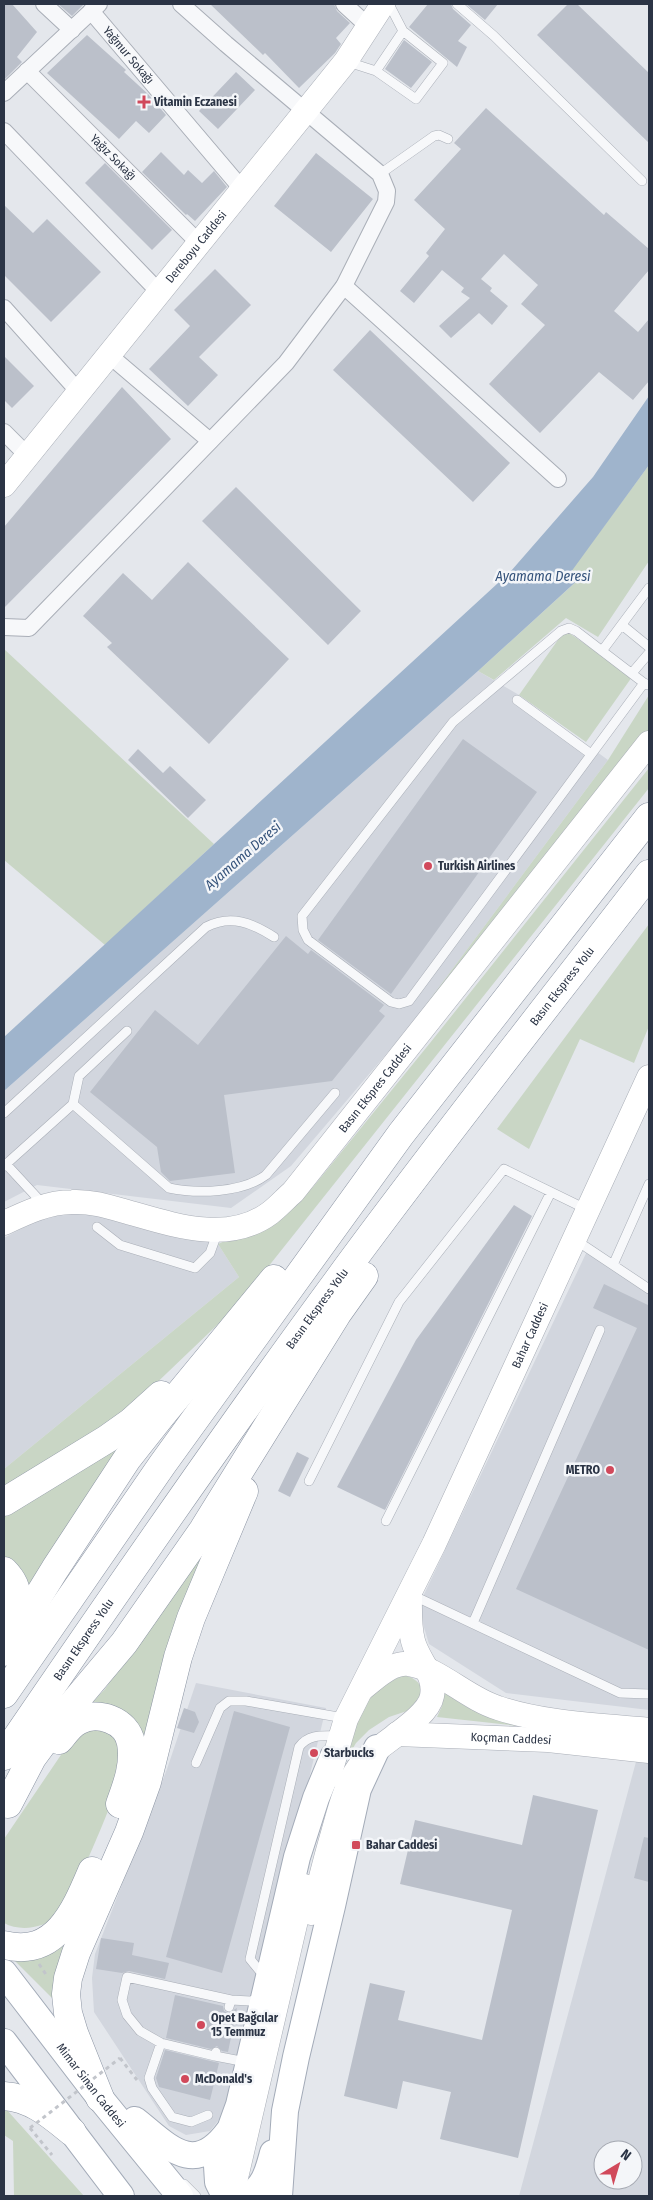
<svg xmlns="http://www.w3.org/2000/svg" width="653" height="2200" viewBox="0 0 653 2200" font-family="'Fira Sans Condensed',sans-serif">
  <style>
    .built { fill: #d2d6de; fill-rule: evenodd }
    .green { fill: #c9d6c5 }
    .water { fill: #9fb4cc }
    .building { fill: #bbc0ca }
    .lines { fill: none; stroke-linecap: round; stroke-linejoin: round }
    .lane-casing { stroke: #a9aeb7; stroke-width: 10 }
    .street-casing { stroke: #a9aeb7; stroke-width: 18 }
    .secondary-casing { stroke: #a9aeb7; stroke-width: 25 }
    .primary-casing { stroke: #a3abb8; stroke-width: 28 }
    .highway-casing { stroke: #8b94a3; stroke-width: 29 }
    .path { stroke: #c2c5cb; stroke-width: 3; stroke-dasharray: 4 4; stroke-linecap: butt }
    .lane { stroke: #f7f8fa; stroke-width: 9 }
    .street { stroke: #f7f8fa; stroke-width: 16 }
    .secondary { stroke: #fff; stroke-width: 24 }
    .primary { stroke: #fff; stroke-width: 26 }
    .highway { stroke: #fff; stroke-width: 28 }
    .path-bridge { stroke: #c2c5cb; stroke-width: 3; stroke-dasharray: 4 4; stroke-linecap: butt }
    .poi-dot { fill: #d1495b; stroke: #f4f6f9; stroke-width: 2 }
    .labels { text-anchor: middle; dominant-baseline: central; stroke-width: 5; stroke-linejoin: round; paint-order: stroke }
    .street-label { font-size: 12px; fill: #2b3445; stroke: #f4f6f9 }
    .poi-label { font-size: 12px; font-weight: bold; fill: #2b3445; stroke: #f4f6f9; text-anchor: start }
    .water-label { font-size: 14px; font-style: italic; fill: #34527a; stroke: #f4f6f9 }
  </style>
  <rect width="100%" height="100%" fill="#e4e7ec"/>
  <path class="built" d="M478 671 519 695 608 760 410 1026 291 1166 231 1208 37 1185 4 1202V1091Z
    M68 1203 218 1244 239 1277 4 1469V1238Z
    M590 1245 649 1285V1710L506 1693 429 1644 418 1607Z
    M196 1683 326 1708 230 2106 210 2131 186 2135 169 2126 94 2012 92 1978 95 1954 167 1769Z
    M637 1758 649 1760V2196H519ZM603 2150H633V2180H603Z"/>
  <path class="green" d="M649 465V561L598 637 566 618 494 680 478 671 579 579 570 572Z
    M565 630 632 677 586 742 519 695Z
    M4 649 214 844 105 945 4 860Z
    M649 695V734L410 1026 608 760Z
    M649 768V788L237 1306 121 1417 4 1493V1469L239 1277 218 1244 271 1221 313 1187 430 1043Z
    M649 924V1026L634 1063 580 1039 529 1149 497 1129Z
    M128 1438 29 1590 4 1559V1515Z
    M206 1542 209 1544 146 1751 91 1704 105 1689Z
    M404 1675C414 1678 419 1681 423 1691L410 1710 389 1717 369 1730 356 1743 342 1767C355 1723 358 1695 404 1675Z
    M444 1691C475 1717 498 1719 536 1728L437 1717 442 1706Z
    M98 1729 111 1735 120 1746C120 1758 122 1773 118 1784 112 1804 70 1906 58 1916 44 1928 20 1932 4 1923V1839L67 1746 78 1733Z
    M74 1939 57 2003 10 1956C41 1959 48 1956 74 1939Z
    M4 2109H6L84 2196H14L13 2141 4 2135Z"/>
  <path class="water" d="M649 396V465L571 572 580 578 478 671 4 1091V1037L511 571 593 477Z"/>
  <path class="building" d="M4 4H12L37 32 17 57 22 62 4 80Z
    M58 4H84L72 16Z
    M210 4H334L337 11 350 23 336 38 341 44 335 53 299 88 265 53 263 55Z
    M428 4H451L453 9 471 25 458 41 467 47 457 67 409 27Z
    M466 4H498L485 20Z
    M568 4H577L649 73V143L537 35Z
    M87 35 126 70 124 72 148 94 166 115 149 133 136 121 119 139 47 73Z
    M404 40 432 62 411 88 385 69Z
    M236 72 255 90 218 129 199 111Z
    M486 108 604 215 606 212 649 249V270L614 311 638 332 649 319V381L633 400 599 372 540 433 489 384 545 325 521 304 538 285 504 254 481 279 492 288 490 291 508 306 492 325 479 313 451 338 439 326 470 298 461 292 464 288 442 270 414 303 400 291 429 256 426 253 445 229 414 200 461 149 454 143Z
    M161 152 184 175 188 170 202 183 214 171 227 187 195 221 187 214 186 215 142 172Z
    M316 153 373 199 331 252 274 206Z
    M105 163 172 230 152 250 85 183Z
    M4 205 33 233 47 219 101 272 51 322 4 275Z
    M215 269 251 305 199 357 218 375 188 406 149 369 190 326 174 310Z
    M370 330 510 463 473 502 333 370Z
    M4 356 34 386 12 408 4 400Z
    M122 387 171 439 4 608V527Z
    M236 487 361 611 328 645 202 521Z
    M188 562 289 659 209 744 107 647 112 643 83 616 123 573 152 600Z
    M463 739 537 792 391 994 318 940Z
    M138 749 163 773 170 766 206 800 188 818 128 760Z
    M286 936 308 954 311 950 384 1005 379 1011 385 1016 332 1081 224 1095 235 1173 170 1181 161 1172 157 1147 90 1092 155 1010 198 1045Z
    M514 1205 532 1216 385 1510 337 1487 416 1340Z
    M604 1284 648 1305 649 1303V1650L516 1589 637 1328 593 1308Z
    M297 1452 309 1458 290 1497 278 1491Z
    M184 1708 195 1712 199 1722 194 1733 177 1728Z
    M234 1711 290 1727 222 1973 166 1957Z
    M533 1795 598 1810 518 2158 440 2139 451 2092 403 2081 397 2109 344 2096 370 1983 405 1991 398 2020 482 2040 512 1910 400 1884 415 1820 522 1845Z
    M644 1837 649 1838V1882L634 1878Z
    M101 1938 134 1943 132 1955 169 1963 165 1979 129 1971 122 1973 96 1969Z
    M175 1995 223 2006 224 2011 228 2013 237 2008 228 2052 222 2051 217 2046 211 2049 166 2038Z
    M165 2050 219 2063 210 2100 159 2087 156 2078Z"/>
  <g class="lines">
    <defs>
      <path id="lane" d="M457 4 494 36 642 181
        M348 62 376 71 416 99 443 63 403 31 389 4
        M376 71 403 31
        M380 174 434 136 439 135 448 139
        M622 625 649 647
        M602 651 649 588
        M632 673 649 653
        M644 683 409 1001 399 1004 391 1002 308 940 303 930 302 916 453 722 561 631 569 628 576 631 644 683 649 685
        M517 700 591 754
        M73 1104 169 1188C197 1194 242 1193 266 1175L335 1093
        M4 1113 206 927C231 914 252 923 274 937
        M6 1164 43 1204
        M4 1166 73 1104 79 1076 127 1031
        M97 1227 120 1245 195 1268 210 1253 218 1231
        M574 1239 649 1289
        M613 1265 649 1184
        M309 1481 399 1302 504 1169 588 1210
        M386 1521 551 1192
        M412 1595 620 1693 649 1694
        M473 1623 600 1330
        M196 1763 220 1708 229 1701H246L344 1718
        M267 1974 259 1970 250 1959 299 1747C309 1733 324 1736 340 1736
        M229 2007 231 2000 250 2001 261 1998
        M161 2043 149 2078 152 2088 172 2117 191 2122 208 2115
        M216 2052 215 2056 246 2062
        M215 2056 161 2043 140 2031 127 2015 122 2000 127 1977 231 2000
        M184 2184 196 2196"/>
      <g id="street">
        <path d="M44 4 72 30"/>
        <path d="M344 4 368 26"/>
        <path id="s1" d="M91 11 242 189"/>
        <path id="s2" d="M27 71 200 244"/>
        <path d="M4 93 99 4"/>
        <path d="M4 131 160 293"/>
        <path d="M344 286 558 479"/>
        <path d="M4 308 79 392"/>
        <path d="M109 355 210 441"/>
        <path d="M4 432 27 455"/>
        <path d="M4 627 29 628 286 363 344 286 386 202 387 191 380 174 226 44 181 4"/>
      </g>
      <g id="secondary">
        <path id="s3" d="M4 485 346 61 383 4"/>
        <path id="s4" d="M4 1223C25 1213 48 1202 72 1202 90 1201 107 1206 124 1211 171 1224 227 1245 270 1213 278 1207 285 1199 293 1192L649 743"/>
        <path d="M363 1688C376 1678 391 1662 409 1664 438 1668 468 1699 498 1708 546 1724 600 1725 649 1730"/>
        <path id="s5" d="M397 1734 548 1740 649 1751"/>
        <path id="s6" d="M329 1776 346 1719 434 1544 649 1077"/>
        <path d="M312 1913C318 1889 324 1864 331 1840 339 1813 344 1785 362 1763 378 1744 428 1719 432 1696 436 1674 418 1661 413 1641 409 1626 410 1611 410 1595"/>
        <path d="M235 2182 304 1886"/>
      </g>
      <g id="primary">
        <path id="s7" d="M4 1973 100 2098 180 2196"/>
        <path d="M4 2042 121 2196"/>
        <path d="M135 2120C166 2144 193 2179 228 2132"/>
        <path d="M232 2196 222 2190 218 2182 217 2166 239 2105 297 1857 316 1798 333 1757"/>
        <path d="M248 2196C265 2186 268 2171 273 2153"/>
        <path d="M279 2196 285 2111 296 2057 332 1906 358 1789 377 1748"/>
      </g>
      <g id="highway">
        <path d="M4 1502 107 1439 131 1422 161 1395"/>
        <path d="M4 1571C23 1590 18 1608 7 1630"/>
        <path d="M4 1652 55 1569 127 1459 161 1416 274 1279"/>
        <path d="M4 1694 162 1465 401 1134 649 817"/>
        <path d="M59 1740C65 1733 70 1725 78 1721 97 1710 127 1720 131 1743 135 1764 127 1785 120 1804"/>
        <path id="s8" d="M4 1756C113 1596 223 1436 338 1280 439 1142 545 1009 649 874"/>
        <path d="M8 1804 32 1758 66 1712 124 1643 203 1530 337 1314 364 1276"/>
        <path d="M4 1945C56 1958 75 1911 92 1871"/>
        <path d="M4 2096C32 2098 51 2115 72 2132"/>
        <path d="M100 2098 74 2033 68 2013 66 1994 68 1978 76 1953 129 1832 147 1782 178 1657 191 1618 244 1491"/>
      </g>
    </defs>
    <use href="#lane" class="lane-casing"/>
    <use href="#street" class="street-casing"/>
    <use href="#secondary" class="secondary-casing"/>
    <use href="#primary" class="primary-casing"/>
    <use href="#highway" class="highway-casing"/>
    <path class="path" d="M39 1964 47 1976
      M120 2058 137 2080
      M30 2128 52 2155"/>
    <use href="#lane" class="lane"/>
    <use href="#street" class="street"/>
    <use href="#secondary" class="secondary"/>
    <use href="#primary" class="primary"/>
    <use href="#highway" class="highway"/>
    <path class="path-bridge" d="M30 2128 120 2058"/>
  </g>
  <g class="poi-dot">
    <path d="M141.5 94.5h5v5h5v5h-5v5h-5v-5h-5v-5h5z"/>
    <circle cx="428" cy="866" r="5"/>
    <circle cx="610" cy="1470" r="5"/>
    <circle cx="314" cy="1753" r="5"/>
    <rect x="351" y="1840" width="10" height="10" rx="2.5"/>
    <circle cx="201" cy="2025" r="5"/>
    <circle cx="185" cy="2079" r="5"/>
  </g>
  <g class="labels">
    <g class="street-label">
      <text stroke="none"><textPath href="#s1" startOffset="58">Yağmur Sokağı</textPath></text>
      <text stroke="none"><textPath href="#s2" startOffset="122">Yağız Sokağı</textPath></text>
      <text stroke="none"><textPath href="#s3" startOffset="306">Dereboyu Caddesi</textPath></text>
      <text stroke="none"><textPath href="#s8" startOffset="951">Basın Ekspress Yolu</textPath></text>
      <text stroke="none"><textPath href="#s4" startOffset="440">Basın Ekspres Caddesi</textPath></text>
      <text stroke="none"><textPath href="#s8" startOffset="546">Basın Ekspress Yolu</textPath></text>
      <text stroke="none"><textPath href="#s6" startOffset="485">Bahar Caddesi</textPath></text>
      <text stroke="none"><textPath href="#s8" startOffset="141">Basın Ekspress Yolu</textPath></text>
      <text stroke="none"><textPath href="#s5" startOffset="114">Koçman Caddesi</textPath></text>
      <text stroke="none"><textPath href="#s7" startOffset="142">Mimar Sinan Caddesi</textPath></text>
    </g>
    <g class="poi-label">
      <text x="154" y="102">Vitamin Eczanesi</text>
      <text x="438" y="866">Turkish Airlines</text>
      <text x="600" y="1470" text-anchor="end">METRO</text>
      <text x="324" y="1753">Starbucks</text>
      <text x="366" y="1845">Bahar Caddesi</text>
      <text x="211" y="2018">Opet Bağcılar<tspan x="211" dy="14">15 Temmuz</tspan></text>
      <text x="195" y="2079">McDonald's</text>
    </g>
    <g class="water-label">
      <text x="543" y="576">Ayamama Deresi</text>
      <text transform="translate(243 856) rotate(-41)">Ayamama Deresi</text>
    </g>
  </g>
  <rect width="653" height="2200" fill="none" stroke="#2b3445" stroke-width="10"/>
  <g transform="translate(618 2165) rotate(38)"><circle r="24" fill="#f4f6f9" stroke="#a4a8b1"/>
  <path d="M0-4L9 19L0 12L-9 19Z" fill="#d1495b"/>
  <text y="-8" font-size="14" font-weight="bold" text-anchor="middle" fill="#2b3445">N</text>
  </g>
</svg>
